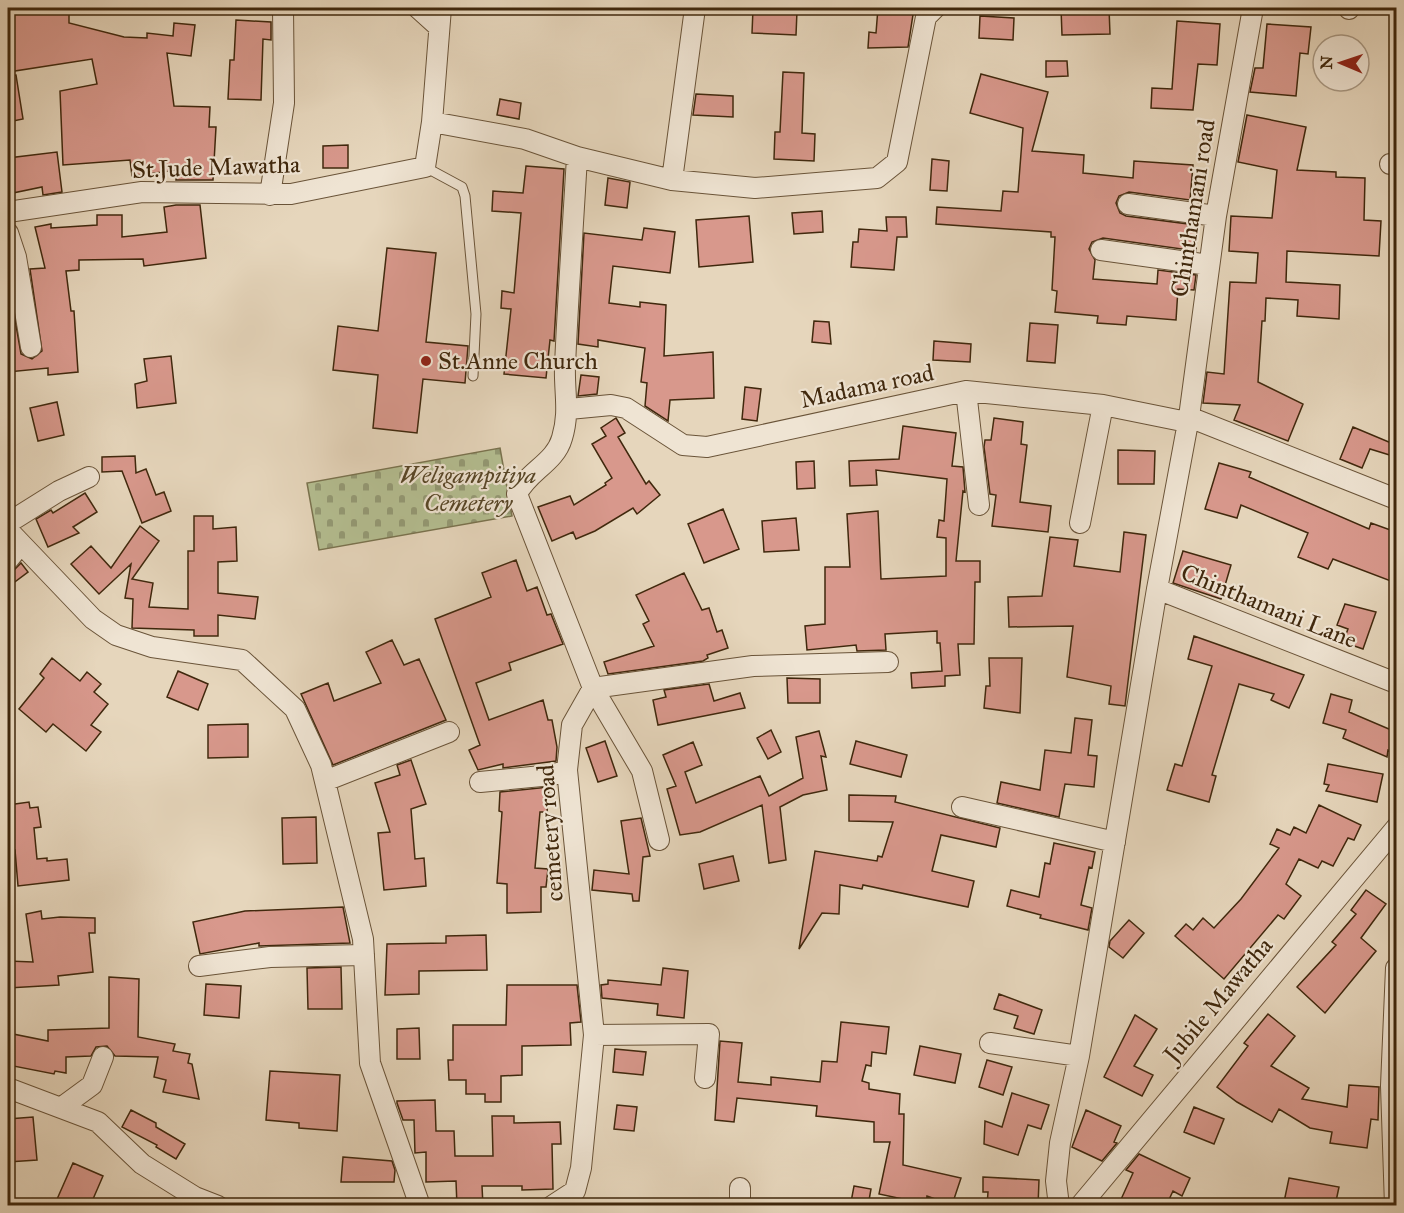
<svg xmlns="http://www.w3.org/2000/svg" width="1404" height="1213" viewBox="0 0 1404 1213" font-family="'IM FELL Great Primer',serif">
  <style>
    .cemetery { fill: url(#cemetery-stones); stroke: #7a734f; stroke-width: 1.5 }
    .building { fill: #d8988c; stroke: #40280d; stroke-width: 1.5 }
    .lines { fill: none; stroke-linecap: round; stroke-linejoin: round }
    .service-casing { stroke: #6a5439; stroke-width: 11 }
    .minor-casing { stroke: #6a5439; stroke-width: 22 }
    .service { stroke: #efe4d3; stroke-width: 9 }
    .minor { stroke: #efe4d3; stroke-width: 20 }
    .poi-dot { fill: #8f2418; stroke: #efe4d3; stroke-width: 2 }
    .labels { text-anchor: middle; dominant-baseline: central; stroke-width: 4.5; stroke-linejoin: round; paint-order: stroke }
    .street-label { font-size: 24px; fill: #40280d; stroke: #efe4d3 }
    .poi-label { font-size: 24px; fill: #40280d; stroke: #efe4d3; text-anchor: start }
    .park-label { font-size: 24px; font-style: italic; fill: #574627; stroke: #efe4d3 }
  </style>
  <defs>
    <pattern id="cemetery-stones" width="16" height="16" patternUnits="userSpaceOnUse" patternTransform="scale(1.5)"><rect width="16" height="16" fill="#b4be91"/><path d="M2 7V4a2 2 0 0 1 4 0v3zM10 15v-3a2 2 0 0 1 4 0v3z" fill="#949a75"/></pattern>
  </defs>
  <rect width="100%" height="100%" fill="#e6d6bc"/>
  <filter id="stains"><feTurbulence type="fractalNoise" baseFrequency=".00333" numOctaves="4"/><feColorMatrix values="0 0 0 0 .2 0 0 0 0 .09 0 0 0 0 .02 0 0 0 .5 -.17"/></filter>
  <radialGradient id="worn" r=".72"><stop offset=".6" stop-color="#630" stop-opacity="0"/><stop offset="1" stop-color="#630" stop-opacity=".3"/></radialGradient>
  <path class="cemetery" d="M500 448 512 516 319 550 307 483Z"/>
  <path class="building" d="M47 8H69V23L124 37 147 38V33L173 36 174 23 195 25 191 56 167 53 174 106 210 107 209 127H216L213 180H176L177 170 132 176 130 160 63 165 60 91 97 84 92 59 8 72V10L46 12Z
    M878 8H914L908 47 868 48 869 32 876 33Z
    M1061 8H1109L1110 34 1062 35Z
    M753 9 797 11 796 35 752 33Z
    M980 16 1014 18 1013 40 979 38Z
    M236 20 271 22V40L263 39 261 100 228 99 230 60H234Z
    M1177 21 1220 24 1217 65 1198 64 1193 110 1151 108 1152 88 1172 89Z
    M1267 24 1311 27 1308 54 1300 53 1296 96 1250 92 1255 68H1263Z
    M1046 61H1067L1068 76 1046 77Z
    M783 72 804 73 802 133 815 134 814 161 774 159 775 132H780Z
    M981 74 1048 92 1032 151 1084 155 1083 173 1133 178 1134 161 1193 165 1190 200 1129 192 1119 196 1116 203 1120 213 1126 216 1188 224 1187 229 1197 230 1196 251 1103 238 1092 242 1089 249 1095 260 1093 279 1157 284 1158 270 1196 275 1194 290 1178 289 1176 320 1127 316 1126 325 1097 323 1098 316 1055 312 1057 291 1052 290 1055 237H1051V232L936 224 937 207 1001 211 1003 191 1018 192 1023 128 970 113Z
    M16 75 23 119 8 122V76Z
    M696 94 733 96V117L693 115Z
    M500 99 521 103 519 119 497 115Z
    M1247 115 1306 127 1297 170 1336 172V177L1365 178 1364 220 1381 221 1379 256 1287 251 1286 282 1340 285 1339 319 1297 316 1298 300 1266 298 1265 321H1262L1258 382 1303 404 1288 441 1234 420 1240 405 1203 403 1207 372 1224 374 1230 282 1256 283 1258 253 1229 251 1231 216 1272 218 1277 170 1238 162Z
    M348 145V168H323V146Z
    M57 152 62 192 43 195 42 187 8 194V158Z
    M932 159 949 161 947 191 930 190Z
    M526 166 564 169 554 341 550 340 546 378 504 374 511 309 501 308 502 291 514 293 521 213 492 211 493 191 523 193Z
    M608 178 630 182 627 208 605 205Z
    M176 205H200L206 258 144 266 143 259 79 260V270L66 271 71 311H74L78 372 48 375V368L8 372V279L21 354 32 359 42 351 30 269 45 268 35 227 51 224V228L97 225V215H122V237L167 232 164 207Z
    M822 211 823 232 794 234 792 213Z
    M749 216 753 262 699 267 696 220Z
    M886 217H906L907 237H897L894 270 851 267 853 242H858L859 229 887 231Z
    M644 228 675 232 670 273 613 266 609 303 640 307V302L666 305 664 356 713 352 714 398 670 400 668 421 645 406 647 383 641 382 645 348 598 340V347L578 344 584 233 642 240Z
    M387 248 436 253 426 342 468 346 465 383 423 379 417 433 373 428 378 375 333 370 338 326 378 331Z
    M814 321 829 322 831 344 812 342Z
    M1030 323 1058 325 1055 363 1027 361Z
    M934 341 971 344 970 362 933 360Z
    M171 356 176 403 137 408 135 384 147 381 144 359Z
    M581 375 599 377 597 394 578 396Z
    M745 387 761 389 757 421 742 419Z
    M57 402 64 435 38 441 30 408Z
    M616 418 625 433 618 437 646 484 649 481 660 495 637 514 633 508 595 531 576 539 573 532 552 541 538 507 570 496 574 505 606 485 605 483 612 478 592 444 606 436 601 428Z
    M994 418 1023 422 1021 444 1027 445 1020 502 1051 506 1048 532 992 526 996 495 990 494 984 447 985 440H991Z
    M903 426 956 433 952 466 963 467 965 492 963 491 956 561H980V582H975L974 644H958L960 675 945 676V686L912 688 911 673 942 671 940 643H937V631L885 634 886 650 857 651 856 645 807 650 805 626 825 624V567H850L847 514 878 511 881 579 946 576V538L937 537 939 520 944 521 947 479 876 470 877 485 850 486 849 461 899 459Z
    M1353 427 1396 445V457L1370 449 1362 468 1340 459Z
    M1118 450 1155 451 1154 484H1118Z
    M135 456 136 473 146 469 156 495 164 492 171 511 142 523 122 471 102 472V457Z
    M814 461 815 488 797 489 796 462Z
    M1219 463 1251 472 1249 477 1369 529 1371 523 1396 532V583L1333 559 1328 569 1298 557 1308 533 1241 505 1237 518 1205 509Z
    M85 493 97 512 73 527 79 533 48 547 36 519 51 510 53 513Z
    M723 509 739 549 704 563 688 524Z
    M194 516H213V529L236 527 237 561 218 562V593L258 597 255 619 218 615V636H194V630L132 628 133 599 125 598 131 564 99 594 71 564 91 546 111 568 140 526 159 541 132 579 153 583 149 607 188 609V551H194Z
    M796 518 799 550 764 552 762 521Z
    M1124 532 1146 535 1125 706 1109 704 1111 686 1067 677 1073 626 1009 627 1008 597 1042 596 1050 537 1078 540 1074 566 1120 572Z
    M1183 551 1231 565 1221 599 1173 583Z
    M516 560 527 591 537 587 547 615 551 614 563 644 509 663 511 670 476 683 489 720 543 700 548 720H552L557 747 556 761 503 768V764L478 770 469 750 480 745 435 619 491 597 482 573Z
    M21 563 28 572 8 587V572L13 571Z
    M684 573 702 610 709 608 717 632 722 630 728 648 707 655 708 658 703 661 608 674 604 662 654 646 643 624 649 621 636 595Z
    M1345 604 1376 612 1363 649 1343 642 1348 629 1337 625Z
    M1194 636 1304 675 1289 708 1271 700 1274 694 1239 684 1212 775 1216 776 1209 802 1167 790 1175 764 1182 766 1212 666 1188 659Z
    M392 640 404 665 419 659 446 720 333 765 301 694 328 683 334 701 381 683 366 652Z
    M52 658 80 681 87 672 101 684 94 692 108 704 91 725 101 732 86 751 53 724 46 732 19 709 44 678 40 674Z
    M989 658H1022L1020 713 984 708 986 686H990Z
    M178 671 208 684 198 710 167 697Z
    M787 678 820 679V703H788Z
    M709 684 714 701 740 693 745 708 658 725 653 700 666 697 664 690Z
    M1331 694 1352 700 1349 712 1396 732V753L1388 750 1387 757 1343 738 1346 730 1323 723Z
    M1075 718 1092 720 1088 755 1097 756 1094 787 1065 784 1059 817 997 803 1001 782 1040 790 1045 750 1071 753Z
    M248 724V757L208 758V725Z
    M771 730 781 752 768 759 757 738Z
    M819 731 826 757 821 756 827 790 803 795 780 807 786 860 769 863 762 805 700 832 680 835 667 789 676 786 663 755 693 742 702 765 685 772 696 803 760 776 769 796 803 778 796 737Z
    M605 741 617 776 598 782 586 748Z
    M856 741 907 755 901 777 850 764Z
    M411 760 426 804 411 809 415 859 424 858 426 886 384 890 378 833 390 832 375 783 400 775 397 765Z
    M1328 764 1383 774 1377 802 1326 791 1329 785 1324 784Z
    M549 787 547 812H540L535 868 548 869 546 887H541V912L507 913V884L497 883 502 812 499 811 500 792Z
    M849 795 896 796 895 802 1000 828 996 847 941 835 932 871 974 881 968 907 863 885 862 889 840 885 839 914 822 913 799 949 815 851 877 861 878 856 882 857 893 822 849 821Z
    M29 802 30 808 38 807 41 827 34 828 37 859 47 858V861L67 859 69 880 18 886 15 850 8 851V805Z
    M1319 805 1361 825 1354 840 1348 838 1333 866 1322 861 1318 868 1299 859 1286 884 1301 896 1284 919 1278 915 1224 979 1175 936 1186 924 1193 930 1203 918 1214 928 1241 899 1279 848 1270 844 1277 829 1290 835 1294 827 1306 833Z
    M316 817 317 863 283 864 282 818Z
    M641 818 650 856 643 857 639 901H633L632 894 592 890 594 870 629 874 621 821Z
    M1054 843 1095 852 1092 868 1089 867 1081 905 1092 908 1088 930 1040 918 1041 915 1007 906 1011 890 1039 897 1045 863 1050 864Z
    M733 856 739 881 704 889 699 864Z
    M1366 890 1386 904 1361 938 1376 951 1325 1013 1297 987 1336 945 1332 942 1356 914 1351 910Z
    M343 907 350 943 259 946V943L200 954 193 922 245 911Z
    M41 911 42 919 60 917 95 918V933H89L93 972 58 976 59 985 8 988V961L33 962 26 914Z
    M1129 920 1144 933 1123 958 1109 947 1110 941Z
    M486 935 487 970 419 971V994L385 995 387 944 446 943V936Z
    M341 967 342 1009H308L307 968Z
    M663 968 688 971 684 1018 657 1015 658 1004 602 998 601 985 608 984V980L661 985Z
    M109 977 139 979 138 1037 175 1044 173 1051 190 1054 188 1063 192 1064 199 1099 163 1092 166 1080 154 1077 158 1057 115 1056 107 1046 96 1047 91 1056 66 1057V1073L55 1071 54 1074 8 1065V1033L48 1041V1030L109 1028Z
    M206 984 241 986 239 1018 204 1015Z
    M507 985H577L581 1022 570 1023 571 1045 522 1046V1075L501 1076V1102H485V1094H466V1080H449L448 1060H453V1025H506Z
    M999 994 1042 1010 1034 1034 1014 1028 1018 1016 994 1009Z
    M1268 1014 1295 1036 1271 1066 1309 1088 1302 1099 1347 1107 1349 1085 1379 1087 1378 1120 1371 1119 1367 1148 1330 1143 1332 1132 1310 1128 1279 1109 1272 1122 1237 1102 1217 1087 1248 1046 1244 1043Z
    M1135 1015 1157 1029 1134 1066 1153 1075 1142 1096 1104 1077Z
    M841 1022 889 1027 886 1054 872 1052 871 1066 866 1065 862 1081 869 1083V1089L900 1094 899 1114H904L903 1165 961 1178 952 1205 927 1196 926 1204 879 1194 890 1142H874V1122L816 1116 817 1106 737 1098 734 1122 715 1120 720 1041 742 1043 738 1082 771 1085V1077L820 1082 822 1061 837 1062Z
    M419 1028 420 1059H397V1029Z
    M920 1046 961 1054 955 1083 914 1075Z
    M615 1049 646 1052 643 1075 613 1072Z
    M987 1060 1012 1067 1003 1095 979 1087Z
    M270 1071 340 1075 337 1131 299 1128V1123L266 1120Z
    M1012 1093 1049 1105 1041 1129 1028 1125 1018 1155 984 1144 985 1121 1002 1127Z
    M435 1100 436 1131H454L455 1156H493L492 1116H514V1123L560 1122 561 1144H552L553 1189 522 1190V1186H482L483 1206H457L456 1181 426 1182V1152L415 1153 414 1120H403L397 1103V1101Z
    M617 1105 637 1107 634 1131 614 1129Z
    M1194 1107 1224 1119 1214 1144 1184 1132Z
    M131 1110 156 1123V1127L185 1144 176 1159 156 1147 157 1145 122 1127Z
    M1086 1110 1121 1126 1114 1142 1117 1143 1102 1161 1072 1147Z
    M33 1117 37 1160 8 1162V1119Z
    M1139 1154 1190 1178 1182 1196 1173 1191 1166 1206H1118L1133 1173 1126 1170Z
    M343 1157 392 1161 395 1170 394 1182H341Z
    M73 1163 103 1176 90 1206H54Z
    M983 1177 1039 1180 1038 1206H987L988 1192H983Z
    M1289 1178 1339 1187 1335 1206H1303L1284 1202Z
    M854 1186 871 1189 868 1206 851 1202Z"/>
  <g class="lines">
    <defs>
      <path id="service" d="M425 167 462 187 465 196 476 314 473 376"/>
      <path id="minor" d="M418 8 439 27
        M1349 9V8
        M432 122 525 139 577 157 672 180 755 188 877 178 897 162 926 17 935 8
        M1390 164H1396
        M672 180 695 8
        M270 195 284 103 283 8
        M1128 204 1216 216
        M8 212 142 192 291 194 425 167 432 122 441 8
        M8 233 16 257 31 347
        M1101 250 1209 265
        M966 391 979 505
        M569 409 611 405 626 408 683 445 707 447 966 391 1103 405 1187 422
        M1189 417 1396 499
        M8 523 59 491 89 477
        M1080 523 1103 405
        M8 530 93 619 116 635 152 647 242 660 295 709 321 765 363 939 370 1063 420 1206
        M8 560 21 544
        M1157 589 1396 683
        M325 781 449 732
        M480 782 552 775 567 770
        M962 807 1115 842
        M659 840 642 771 593 688 753 666 888 662
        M199 966 270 957 364 955
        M594 1035 709 1034 705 1078
        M990 1043 1079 1056
        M8 1088 98 1122 142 1164 195 1197 218 1206
        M62 1107 92 1085 103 1057
        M740 1188V1206
        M552 1206 575 1191 581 1168 594 1035 567 770 572 725 593 688 517 494C528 471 555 463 562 438 570 412 564 392 565 366 568 296 573 226 577 157
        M1059 1206 1056 1181 1060 1143 1079 1056 1157 589 1189 417 1216 216 1253 8
        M1080 1206 1396 828
        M1395 1206 1391 1086 1396 968"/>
    </defs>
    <use href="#service" class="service-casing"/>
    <use href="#minor" class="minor-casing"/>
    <use href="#service" class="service"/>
    <use href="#minor" class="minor"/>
  </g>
  <circle class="poi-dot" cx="426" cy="361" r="6"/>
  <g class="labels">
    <g class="street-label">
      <text transform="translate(216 167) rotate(-2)">St.Jude Mawatha</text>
      <text transform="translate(1193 208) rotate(-81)">Chinthamani road</text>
      <text transform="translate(867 386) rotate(-12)">Madama road</text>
      <text transform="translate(1269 606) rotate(22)">Chinthamani Lane</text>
      <text transform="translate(550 833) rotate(-94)">cemetery road</text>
      <text transform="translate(1218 1000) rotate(-50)">Jubile Mawatha</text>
    </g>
    <g class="poi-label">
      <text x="438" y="361">St.Anne Church</text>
    </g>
    <g class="park-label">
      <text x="468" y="475">Weligampitiya<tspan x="468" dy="28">Cemetery</tspan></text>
    </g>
  </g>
  <rect width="1404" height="1213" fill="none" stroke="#e6d6bc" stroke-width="30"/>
  <rect x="9" y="9" width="1386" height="1195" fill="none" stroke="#40280d" stroke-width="3"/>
  <rect x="15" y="15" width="1374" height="1183" fill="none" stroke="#40280d" stroke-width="1.5"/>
  <g transform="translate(1341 63) rotate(272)"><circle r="28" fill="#efe4d3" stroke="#a99984" stroke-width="1.5"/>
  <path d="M0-4.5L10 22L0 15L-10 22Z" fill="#8f2418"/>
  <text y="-9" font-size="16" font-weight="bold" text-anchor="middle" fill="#40280d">N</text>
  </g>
  <rect width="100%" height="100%" filter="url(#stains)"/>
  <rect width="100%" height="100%" fill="url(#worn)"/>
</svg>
